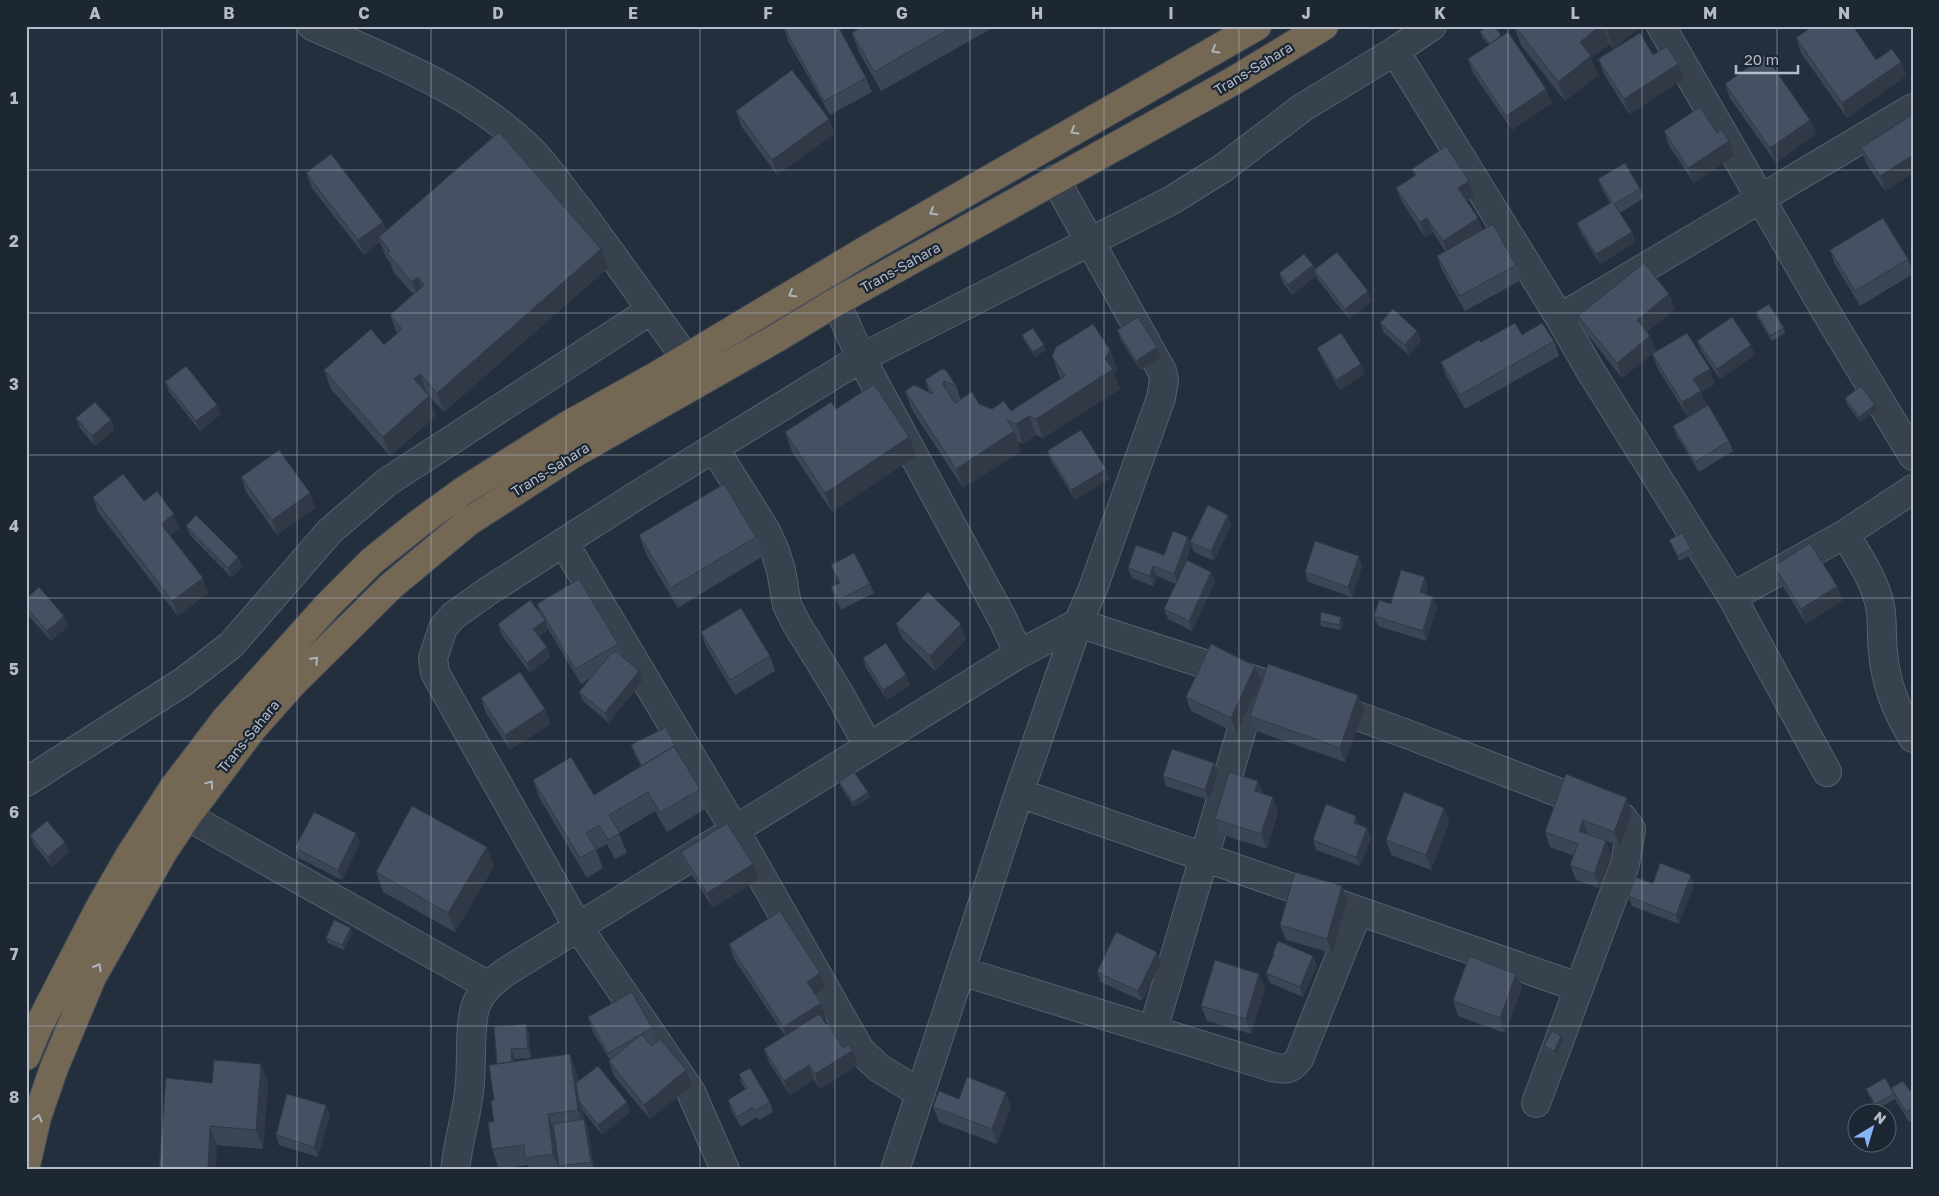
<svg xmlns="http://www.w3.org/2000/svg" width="1939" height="1196" viewBox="0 0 1939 1196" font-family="'Golos Text',sans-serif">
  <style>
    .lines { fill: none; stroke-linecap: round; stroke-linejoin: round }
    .minor-casing { stroke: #565f6c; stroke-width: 30 }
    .highway-casing { stroke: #434c59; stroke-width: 30 }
    .minor { stroke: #38414e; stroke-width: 28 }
    .highway { stroke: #746855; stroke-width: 28 }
    .wall { fill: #3b4654 }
    .shaded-wall { fill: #303945 }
    .building { fill: #455162; stroke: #303945 }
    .oneway { stroke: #aeb4bd }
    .grid { fill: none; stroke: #b4bcc9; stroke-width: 1; stroke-opacity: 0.55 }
    .labels { text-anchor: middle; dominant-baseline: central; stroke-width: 4.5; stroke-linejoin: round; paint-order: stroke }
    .street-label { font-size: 14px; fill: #b4bcc9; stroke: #1d2633 }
    .neatline { fill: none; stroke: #b4bcc9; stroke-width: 2 }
    .grid-label { font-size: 16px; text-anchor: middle; font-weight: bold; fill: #b4bcc9 }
  </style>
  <rect width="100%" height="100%" fill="#242f3e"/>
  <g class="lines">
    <defs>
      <path id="minor" d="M312 26C384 58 460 86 520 140 543 160 560 186 579 210 615 258 650 308 685 357
        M1661 26 1829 317 1913 456
        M1395 51 1560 318 1590 370 1732 597 1827 772
        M1560 318 1913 108
        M714 448 766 531 775 551 781 570 787 605 796 623 839 693 869 747
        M1845 534C1858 556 1875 581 1880 606 1883 621 1881 637 1883 652 1886 685 1896 710 1913 738
        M564 543 735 830 860 1050 879 1068 920 1093
        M1732 597 1845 534 1913 489
        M1017 655 1078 623 1291 692 1407 734 1622 817 1631 829 1625 864 1536 1103
        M26 782 183 682 231 645 330 531 387 482 651 310
        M1019 793 1578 987
        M187 816 489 986
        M961 971 1272 1067C1285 1070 1291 1070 1299 1059L1358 911
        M1153 1030 1256 681
        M455 1170C458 1140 468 1112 470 1082 472 1061 469 1023 476 1005 482 990 493 982 504 973L1017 655 1014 644 1003 620 861 358 836 302
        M725 1170 691 1092 578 927 435 673 433 658 443 628 453 616 491 589 639 494 861 358 1172 200 1223 168 1302 108 1395 51 1432 26
        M895 1170 1019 793 1078 623 1092 591 1161 398 1164 380 1162 371 1055 179"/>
      <path id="highway" d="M26 1056 38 1027 100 907 130 855 174 787 225 720 327 606 372 561 418 524 463 491 568 425 656 376 866 250 1257 26
        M26 1165 37 1117 54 1068 92 977 163 852 187 816 253 728 293 683 391 586 468 522 573 454 780 336 836 302 1235 80 1324 26"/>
    </defs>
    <use href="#minor" class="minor-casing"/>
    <use href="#highway" class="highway-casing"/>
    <use href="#minor" class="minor"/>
    <use href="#highway" class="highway"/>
  </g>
  <path class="wall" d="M783 26 866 78 872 92 830 115 788 41Z
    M863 26H996L881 91 859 52 852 33Z
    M1514 26H1642L1613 49 1610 44 1591 58 1598 75 1565 101 1521 45Z
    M1480 32 1502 36 1546 89 1552 103 1512 130 1473 73 1468 59 1489 45 1482 37Z
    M1796 38 1876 60 1901 62 1906 76 1847 118 1801 53Z
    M1598 59 1678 64 1684 79 1629 114 1604 74Z
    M1725 84 1810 120 1816 134 1776 163 1730 98Z
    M736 111 829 119 834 134 777 175 741 126Z
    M1913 114V173L1885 191 1866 163 1861 148Z
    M1664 131 1717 133 1734 156 1694 183 1669 146Z
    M1412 169 1469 181 1474 196 1467 201 1483 230 1516 265 1521 280 1465 311 1442 270 1437 256 1445 251 1433 232 1425 237 1402 202 1396 188 1415 176Z
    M306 173 383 222 386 231 608 268 444 412 427 394 436 416 390 456 331 389 324 370 384 345 397 334 390 315 413 294 394 273 390 262 386 257 380 242 364 255 312 188Z
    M1598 179 1640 189 1644 198 1620 213 1632 232 1635 242 1600 264 1581 233 1577 223 1610 203 1602 189Z
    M1830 250 1908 259 1913 272V274L1860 306 1835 264Z
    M1313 265 1315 269 1372 301 1349 319 1318 280 1316 276 1292 295 1283 283 1279 273Z
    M1675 309 1647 332 1650 336 1656 351 1622 378 1584 330 1578 316Z
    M1756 312 1784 328 1785 333 1772 341 1757 317Z
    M1380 323 1417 331 1421 341 1409 355 1384 333Z
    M1117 330 1161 357 1140 370 1121 340Z
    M1022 335 1046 350 1035 357 1024 340Z
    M1522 335 1554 341 1559 356 1465 409 1446 376 1441 362 1481 342Z
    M1697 341 1755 355 1720 379 1701 351Z
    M1317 348 1365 374 1340 390 1321 357Z
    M1110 350 1117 369 1114 374 1120 389 1043 438 1036 435 1023 444 1018 441 1021 451 963 488 912 410 905 391 929 392 925 380 942 369 956 386 961 400 979 404 992 409 1011 411 1061 379 1059 375 1052 356Z
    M1652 354 1715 384 1701 392 1706 405 1688 417 1658 369Z
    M165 382 221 414 200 431 169 392Z
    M1845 398 1875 405 1877 410 1860 422 1847 404Z
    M836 409 916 456 832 512 792 452 785 432Z
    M76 418 111 420 114 430 95 446 80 428Z
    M1673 426 1729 441 1733 451 1699 472 1677 436Z
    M1047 451 1106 469 1109 479 1075 500 1051 461Z
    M241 477 315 508 277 535 246 492Z
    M93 497 144 501 180 528 170 536 208 593 178 616 98 512Z
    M1231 525 1214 561 1194 552 1190 542Z
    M186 526 238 557 242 567 232 578 190 535Z
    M639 535 756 537 763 556 678 608 646 554Z
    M1669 540 1691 549 1693 554 1679 561Z
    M1191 546 1185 565 1211 572 1215 582 1192 631 1168 619 1164 609 1176 584 1157 576 1153 586 1132 578 1128 568Z
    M831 565 870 584 874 593 841 610 835 597 831 587 839 583 835 575Z
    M1362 566 1352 597 1308 582 1305 572Z
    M1774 566 1837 586 1842 601 1806 624 1779 580Z
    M1428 587 1426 594 1433 597 1437 607 1426 641 1378 626 1374 616 1391 604Z
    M26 599 64 616 68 626 51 641 26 613Z
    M537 604 618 644 623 658 642 681 609 723 583 701 579 692 590 678 581 684 548 629V630L539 637 547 647 550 657 530 673 501 634 498 624 540 614Z
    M1320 621 1343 622 1341 630 1321 626Z
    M896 624 966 639 935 671 902 638Z
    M701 632 770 656 775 671 735 695 706 646Z
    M863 658 906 675 910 685 887 700 866 668Z
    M1261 681 1236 733 1191 711 1186 697Z
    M1358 695 1364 710 1345 762 1256 731 1250 716Z
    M481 698 545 709 550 724 510 750 486 713Z
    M631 745 678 752 700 789 707 808 667 832 655 811 619 833 627 853 615 859 607 844 596 850 603 868 587 878 540 799 533 780 594 795 641 766 635 755Z
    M1214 763 1218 773 1209 800 1166 786 1163 776Z
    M1566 774 1632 812 1620 846 1606 841 1611 855 1599 888 1576 880 1570 865 1574 856 1550 847 1545 832Z
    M1258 781 1263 794 1278 812 1267 849 1220 834 1215 819Z
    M839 782 868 792 870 797 854 807 841 787Z
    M1444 808 1449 823 1431 870 1391 855 1386 840Z
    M1360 825 1367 828 1371 838 1360 866 1316 850 1313 840Z
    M356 833 360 843 342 880 299 858 295 848Z
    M30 835 65 842 69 852 52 867 34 845Z
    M681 852 753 864 759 879 713 908 686 866Z
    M494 866 455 932 383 892 376 872Z
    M1694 885 1679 924 1632 906 1628 896Z
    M1347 901 1332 953 1286 940 1280 925Z
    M352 933 344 950 328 943 326 938Z
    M729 944 820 973 825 988 815 994 821 1003 826 1018 823 1020 843 1048 853 1050 858 1065 820 1089 814 1080 790 1095 770 1064 764 1049 785 1036 734 959Z
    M1273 953 1317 966 1303 997 1270 983 1266 973 1274 956Z
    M1161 962 1142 1001 1101 982 1097 972Z
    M1259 974 1265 989 1251 1034 1207 1021 1201 1006Z
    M1516 974 1522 988 1505 1033 1458 1016 1453 1001Z
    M588 1017 652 1028 657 1042 692 1085 650 1119 614 1076 609 1061 610 1060 593 1032Z
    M526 1024 529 1034 531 1058 515 1059V1062L577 1074 578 1081 627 1102 630 1112 602 1135 583 1111 584 1119 588 1129 594 1170H560L559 1168 560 1170H530L528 1165 499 1169 492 1149 494 1122V1100L497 1064Z
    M1563 1041 1556 1056 1546 1051 1544 1046Z
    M261 1064 268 1084 263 1149 217 1145 159 1170 212 1083Z
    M739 1074 770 1102 773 1112 759 1120 757 1117 741 1127 731 1110 728 1100 745 1089 742 1084Z
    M1891 1088 1910 1091 1913 1089V1120L1909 1122 1895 1099 1877 1109 1868 1094 1866 1089 1893 1092Z
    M933 1107H1011L997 1144 939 1122Z
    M330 1115 318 1157 279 1145 276 1135Z"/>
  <path class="shaded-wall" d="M1600 26H1603L1610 44 1591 58 1598 75 1565 101 1558 82 1580 42Z
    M1610 26H1642L1613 49 1606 29Z
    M1901 62 1906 76 1847 118 1842 103Z
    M1678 64 1684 79 1629 114 1624 99Z
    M1546 89 1552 103 1512 130 1506 116Z
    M829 119 834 134 777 175 772 160Z
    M1810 120 1816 134 1776 163 1770 148Z
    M1729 141 1734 156 1694 183 1688 168Z
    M1913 155V173L1885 191 1880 176Z
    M1469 181 1474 196 1463 203 1458 188Z
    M1427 218 1433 232 1425 237 1420 222Z
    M1478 218 1484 233 1449 256 1443 241Z
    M383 222 388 236 379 237 380 242 364 255 358 240Z
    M1632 232 1635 242 1600 264 1596 254Z
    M601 249 608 268 444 412 437 393Z
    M1313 265 1316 276 1292 295 1288 285Z
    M418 277 425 297 420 301 412 282Z
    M1368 291 1372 301 1349 319 1345 309Z
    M1669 294 1675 309 1643 335 1637 320Z
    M1417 331 1421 341 1409 355 1405 345Z
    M1650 336 1656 351 1622 378 1617 363Z
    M1044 345 1046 350 1035 357 1033 352Z
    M1751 345 1755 355 1720 379 1717 369Z
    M1157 347 1161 357 1140 370 1136 361Z
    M1110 350 1117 369 1114 374 1120 389 1043 438 1036 419 1105 359Z
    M1361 364 1365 374 1340 390 1336 380Z
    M1710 369 1715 384 1701 392 1706 405 1688 417 1682 402 1693 379Z
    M420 374 427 394 414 379Z
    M944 381 951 400 943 384Z
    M429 396 436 416 390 456 383 437Z
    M217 405 221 414 200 431 196 421Z
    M1875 405 1877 410 1860 422 1859 417Z
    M1029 416 1036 435 1023 444 1016 424Z
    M111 420 114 430 95 446 92 436Z
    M1014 431 1021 451 963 488 956 469Z
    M909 437 916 456 832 512 825 493Z
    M1106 469 1109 479 1075 500 1071 490Z
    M310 493 315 508 277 535 272 520Z
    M174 514 180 528 167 538 161 524Z
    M1228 515 1231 525 1214 561 1211 551Z
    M1188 537 1191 546 1178 584 1174 574Z
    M1359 556 1362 566 1352 597 1348 587Z
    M238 557 242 567 232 578 228 568Z
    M1153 566 1157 576 1153 586 1150 576Z
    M1211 572 1215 582 1192 631 1189 621Z
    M1425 577 1428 587 1424 602 1420 592Z
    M203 578 208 593 178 616 172 601Z
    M1837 586 1842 601 1806 624 1801 609Z
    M1433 597 1437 607 1426 641 1423 631Z
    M64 616 68 626 51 641 47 631Z
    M1341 617 1343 622 1341 630 1339 625Z
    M545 620 548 630 536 639 533 629Z
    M961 624 966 639 935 671 930 656Z
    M547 647 550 657 530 673 527 663Z
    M1255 666 1261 681 1236 733 1231 718Z
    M639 671 642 681 609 723 605 713Z
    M906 675 910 685 887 700 883 690Z
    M1358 695 1364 710 1345 762 1340 748Z
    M545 709 550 724 510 750 505 735Z
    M1214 763 1218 773 1209 800 1205 790Z
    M1258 781 1264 796 1255 791Z
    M868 792 870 797 854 807 853 802Z
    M1273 797 1278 812 1267 849 1261 834Z
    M1627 798 1632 812 1620 846 1614 832Z
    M1444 808 1449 823 1431 870 1426 855Z
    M1356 816 1360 826 1354 823Z
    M1583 820 1588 835 1579 831Z
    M1367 828 1371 838 1360 866 1356 857Z
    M356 833 360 843 342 880 338 870Z
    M1606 841 1611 855 1599 888 1594 874Z
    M65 842 69 852 52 867 48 857Z
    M487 847 494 866 455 932 448 913Z
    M753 864 759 879 713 908 707 893Z
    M1691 875 1694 885 1679 924 1676 915Z
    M1342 886 1347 901 1332 953 1327 939Z
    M351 928 352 933 344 950 342 945Z
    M1157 952 1161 962 1142 1001 1138 991Z
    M1313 956 1317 966 1303 997 1300 987Z
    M820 973 825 988 812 996 807 982Z
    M1259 974 1265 989 1251 1034 1246 1019Z
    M1516 974 1522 988 1505 1033 1500 1018Z
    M821 1003 826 1018 788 1042 783 1027Z
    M526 1024 529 1034 531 1058 528 1048Z
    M1561 1036 1563 1041 1556 1056 1554 1051Z
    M511 1049 515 1059 516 1082 513 1072Z
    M853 1050 858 1065 820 1089 815 1074Z
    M570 1054 577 1074 582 1105 579 1101 583 1111 585 1129 578 1110Z
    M261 1064 268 1084 263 1149 256 1130Z
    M809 1065 814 1080 790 1095 784 1081Z
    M686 1070 692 1085 650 1119 644 1105Z
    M1006 1092 1011 1107 997 1144 992 1129Z
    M627 1102 630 1112 602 1135 598 1125Z
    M326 1105 330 1115 318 1157 314 1147Z
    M548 1114 555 1134 560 1170H559L553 1154Z
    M584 1119 588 1129 594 1170 591 1162Z
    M210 1126 217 1145 216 1170H208Z"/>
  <path class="building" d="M783 26H838L866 78 824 101Z
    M863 26H954L874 72 852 33Z
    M1487 26H1494L1501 35 1490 44 1480 32Z
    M1515 26H1600L1580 42 1591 56 1558 82Z
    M1604 26H1610L1606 29Z
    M1813 26H1853L1876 60 1892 49 1901 62 1842 103 1796 38Z
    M1508 32 1546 89 1506 116 1468 59Z
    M1640 33 1653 55 1667 46 1678 64 1624 99 1598 59Z
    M1765 55 1810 120 1770 148 1725 84Z
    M792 70 829 119 772 160 736 111Z
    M1700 107 1717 133 1721 130 1729 141 1688 168 1664 131Z
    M1913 114V155L1880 176 1861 148Z
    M499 132 601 249 437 393 420 374 414 379 429 396 383 437 324 370 371 329 384 345 402 329 390 315 424 285 418 277 412 282 387 253 390 251 379 237Z
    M1446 146 1469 181 1458 188 1478 218 1443 241 1427 218 1420 222 1396 188 1416 175 1412 169Z
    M331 154 383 222 358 240 306 173Z
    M1625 163 1640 189 1614 204 1632 232 1596 254 1577 223 1612 202 1598 179Z
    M1883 218 1908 259 1855 291 1830 250Z
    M1493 224 1516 265 1460 296 1437 256Z
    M1337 252 1368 291 1345 309 1314 270Z
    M1304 254 1313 265 1288 285 1279 273Z
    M1644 263 1669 294 1637 320 1650 336 1617 363 1578 316Z
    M1769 304 1784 328 1770 336 1756 312Z
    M1393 309 1417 331 1405 345 1380 323Z
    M1138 317 1157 347 1136 361 1117 330Z
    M1732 317 1751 345 1717 369 1697 341Z
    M1515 323 1522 335 1542 323 1554 341 1460 395 1441 362 1479 340 1481 342Z
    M1093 324 1110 350 1105 359 1113 369 1036 419 1029 416 1016 424 1007 420 1014 431 956 469 905 391 914 385 933 394 925 380 942 369 946 370 956 386 944 381 943 384 955 403 972 392 979 404 992 409 1004 401 1011 411 1065 376 1052 356 1056 347Z
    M1033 328 1044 345 1033 352 1022 335Z
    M1341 333 1361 364 1336 380 1317 348Z
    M1687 333 1710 369 1693 379 1701 391 1682 402 1652 354Z
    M186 366 217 405 196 421 165 382Z
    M874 384 909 437 825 493 785 432 831 402 836 409Z
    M1861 386 1875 405 1859 417 1845 398Z
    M95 402 111 420 92 436 76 418Z
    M1708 405 1729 441 1695 462 1673 426Z
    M1081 430 1106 469 1071 490 1047 451Z
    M279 450 310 493 272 520 241 477Z
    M123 474 144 501 157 491 174 514 161 524 203 578 172 601 93 497Z
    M724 484 756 537 671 588 639 535Z
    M1208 505 1228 515 1211 551 1190 542Z
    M196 515 238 557 228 568 186 526Z
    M1173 531 1188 537 1174 574 1153 566 1150 576 1128 568 1136 545 1164 555Z
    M1682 533 1691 549 1678 556 1669 540Z
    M1315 541 1359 556 1348 587 1305 572Z
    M1810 543 1837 586 1801 609 1774 566Z
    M854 553 870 584 838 600 831 587 840 583 831 565Z
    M1187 560 1211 572 1189 621 1164 609Z
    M1401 570 1425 577 1420 592 1433 597 1423 631 1374 616 1379 600 1391 604Z
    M579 579 618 644 575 669 537 604Z
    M39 587 64 616 47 631 26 607V599Z
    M928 592 961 624 930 656 896 624Z
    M530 600 545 620 533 629 547 647 527 663 498 624Z
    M741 608 770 656 730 680 701 632Z
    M1321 612 1341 617 1339 625 1320 621Z
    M886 643 906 675 883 690 863 658Z
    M1211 644 1255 666 1231 718 1186 697Z
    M615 651 639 671 605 713 579 692 610 655Z
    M1268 664 1358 695 1340 748 1250 716Z
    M520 672 545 709 505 735 481 698Z
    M666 727 678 752 674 746 642 766 631 745Z
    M674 746 700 789 660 813 648 792 609 815 620 833 608 840 599 825 586 833 596 849 580 858 533 780 571 757 594 795Z
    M1172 749 1214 763 1205 790 1163 776Z
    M854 772 868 792 853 802 839 782Z
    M1229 772 1258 781 1255 791 1273 797 1261 834 1215 819Z
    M1566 774 1627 798 1614 832 1583 820 1579 831 1606 841 1594 874 1570 865 1578 844 1545 832Z
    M1404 792 1444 808 1426 855 1386 840Z
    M1326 804 1356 816 1354 823 1367 828 1356 857 1313 840Z
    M412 806 487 847 448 913 376 872Z
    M314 812 356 833 338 870 295 848Z
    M47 821 65 842 48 857 30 835Z
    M727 823 753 864 707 893 681 852Z
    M1660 863 1691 875 1676 915 1628 896 1636 877 1653 884Z
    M1295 872 1342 886 1327 939 1280 925Z
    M780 911 820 973 807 982 821 1003 783 1027 729 944Z
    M334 920 351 928 342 945 326 938Z
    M1116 932 1157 952 1138 991 1097 972Z
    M1278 941 1313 956 1300 987 1266 973 1274 954 1273 953Z
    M1469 956 1516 974 1500 1018 1453 1001Z
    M1215 960 1259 974 1246 1019 1201 1006Z
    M632 992 652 1028 608 1053 588 1017Z
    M819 1014 826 1024 827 1023 843 1048 849 1045 853 1050 815 1074 809 1065 784 1081 764 1049Z
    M526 1024 528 1048 511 1049 512 1062 497 1064 494 1027Z
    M1552 1031 1561 1036 1554 1051 1544 1046Z
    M642 1034 651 1046 660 1039 686 1070 644 1105 609 1061Z
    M570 1054 578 1110 548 1114 553 1154 525 1158 524 1145 492 1149 488 1122H494L491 1101 494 1100 489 1065Z
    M214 1060 261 1064 256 1130 210 1126 208 1170H159L166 1078 212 1083Z
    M598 1066 627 1102 598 1125 579 1101 576 1083Z
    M750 1068 770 1102 755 1111 753 1107 737 1117 728 1100 747 1088 739 1074Z
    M967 1077 1006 1092 992 1129 933 1107 939 1091 959 1099Z
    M1885 1078 1894 1094 1875 1104 1866 1089Z
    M1903 1081 1910 1091 1913 1089V1108L1906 1112 1891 1088Z
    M287 1094 326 1105 314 1147 276 1135Z
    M584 1119 591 1162 559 1166 553 1124Z"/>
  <defs><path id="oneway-chevron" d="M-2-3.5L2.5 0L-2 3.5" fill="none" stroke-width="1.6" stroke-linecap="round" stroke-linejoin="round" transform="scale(1.25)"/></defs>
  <g class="oneway">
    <use href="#oneway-chevron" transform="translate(1215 50) rotate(150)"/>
    <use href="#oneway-chevron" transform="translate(1074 131) rotate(150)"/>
    <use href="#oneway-chevron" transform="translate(933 212) rotate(150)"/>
    <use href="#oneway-chevron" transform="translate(792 294) rotate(149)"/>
    <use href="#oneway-chevron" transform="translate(315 660) rotate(-46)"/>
    <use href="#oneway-chevron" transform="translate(210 784) rotate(-53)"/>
    <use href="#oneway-chevron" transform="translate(98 967) rotate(-60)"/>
    <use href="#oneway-chevron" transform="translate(38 1118) rotate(-74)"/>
  </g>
  <path class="grid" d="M162 26V1170M297 26V1170M431 26V1170M566 26V1170M700 26V1170M835 26V1170M970 26V1170M1104 26V1170M1239 26V1170M1373 26V1170M1508 26V1170M1642 26V1170M1777 26V1170M26 170H1913M26 313H1913M26 455H1913M26 598H1913M26 741H1913M26 883H1913M26 1026H1913"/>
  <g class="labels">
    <g class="street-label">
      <text transform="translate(1253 68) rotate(-31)">Trans-Sahara</text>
      <text transform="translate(900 267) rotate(-29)">Trans-Sahara</text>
      <text transform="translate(550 469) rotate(-32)">Trans-Sahara</text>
      <text transform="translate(248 736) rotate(-51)">Trans-Sahara</text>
    </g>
  </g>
  <rect width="1939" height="1196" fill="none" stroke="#1d2633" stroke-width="55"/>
  <g transform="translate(1872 1128) rotate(38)"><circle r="24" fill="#1d2633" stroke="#59626f"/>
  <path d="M0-4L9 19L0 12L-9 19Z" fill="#8ab4f8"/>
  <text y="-8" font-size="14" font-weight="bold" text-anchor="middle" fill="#b4bcc9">N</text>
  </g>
  <path d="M1736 65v8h62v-8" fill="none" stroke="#b4bcc9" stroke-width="2.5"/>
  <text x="1744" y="65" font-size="15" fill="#b4bcc9" stroke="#1d2633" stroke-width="4" paint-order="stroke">20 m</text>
  <rect x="28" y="28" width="1884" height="1140" class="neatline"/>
  <g class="grid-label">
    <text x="95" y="19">A</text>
    <text x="229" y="19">B</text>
    <text x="364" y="19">C</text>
    <text x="498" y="19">D</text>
    <text x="633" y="19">E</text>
    <text x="768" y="19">F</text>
    <text x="902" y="19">G</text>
    <text x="1037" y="19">H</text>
    <text x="1171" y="19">I</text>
    <text x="1306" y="19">J</text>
    <text x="1440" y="19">K</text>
    <text x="1575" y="19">L</text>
    <text x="1710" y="19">M</text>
    <text x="1844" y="19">N</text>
    <text x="14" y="104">1</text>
    <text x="14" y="247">2</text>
    <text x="14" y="390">3</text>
    <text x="14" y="532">4</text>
    <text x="14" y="675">5</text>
    <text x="14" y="818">6</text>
    <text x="14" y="960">7</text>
    <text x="14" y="1103">8</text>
  </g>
</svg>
